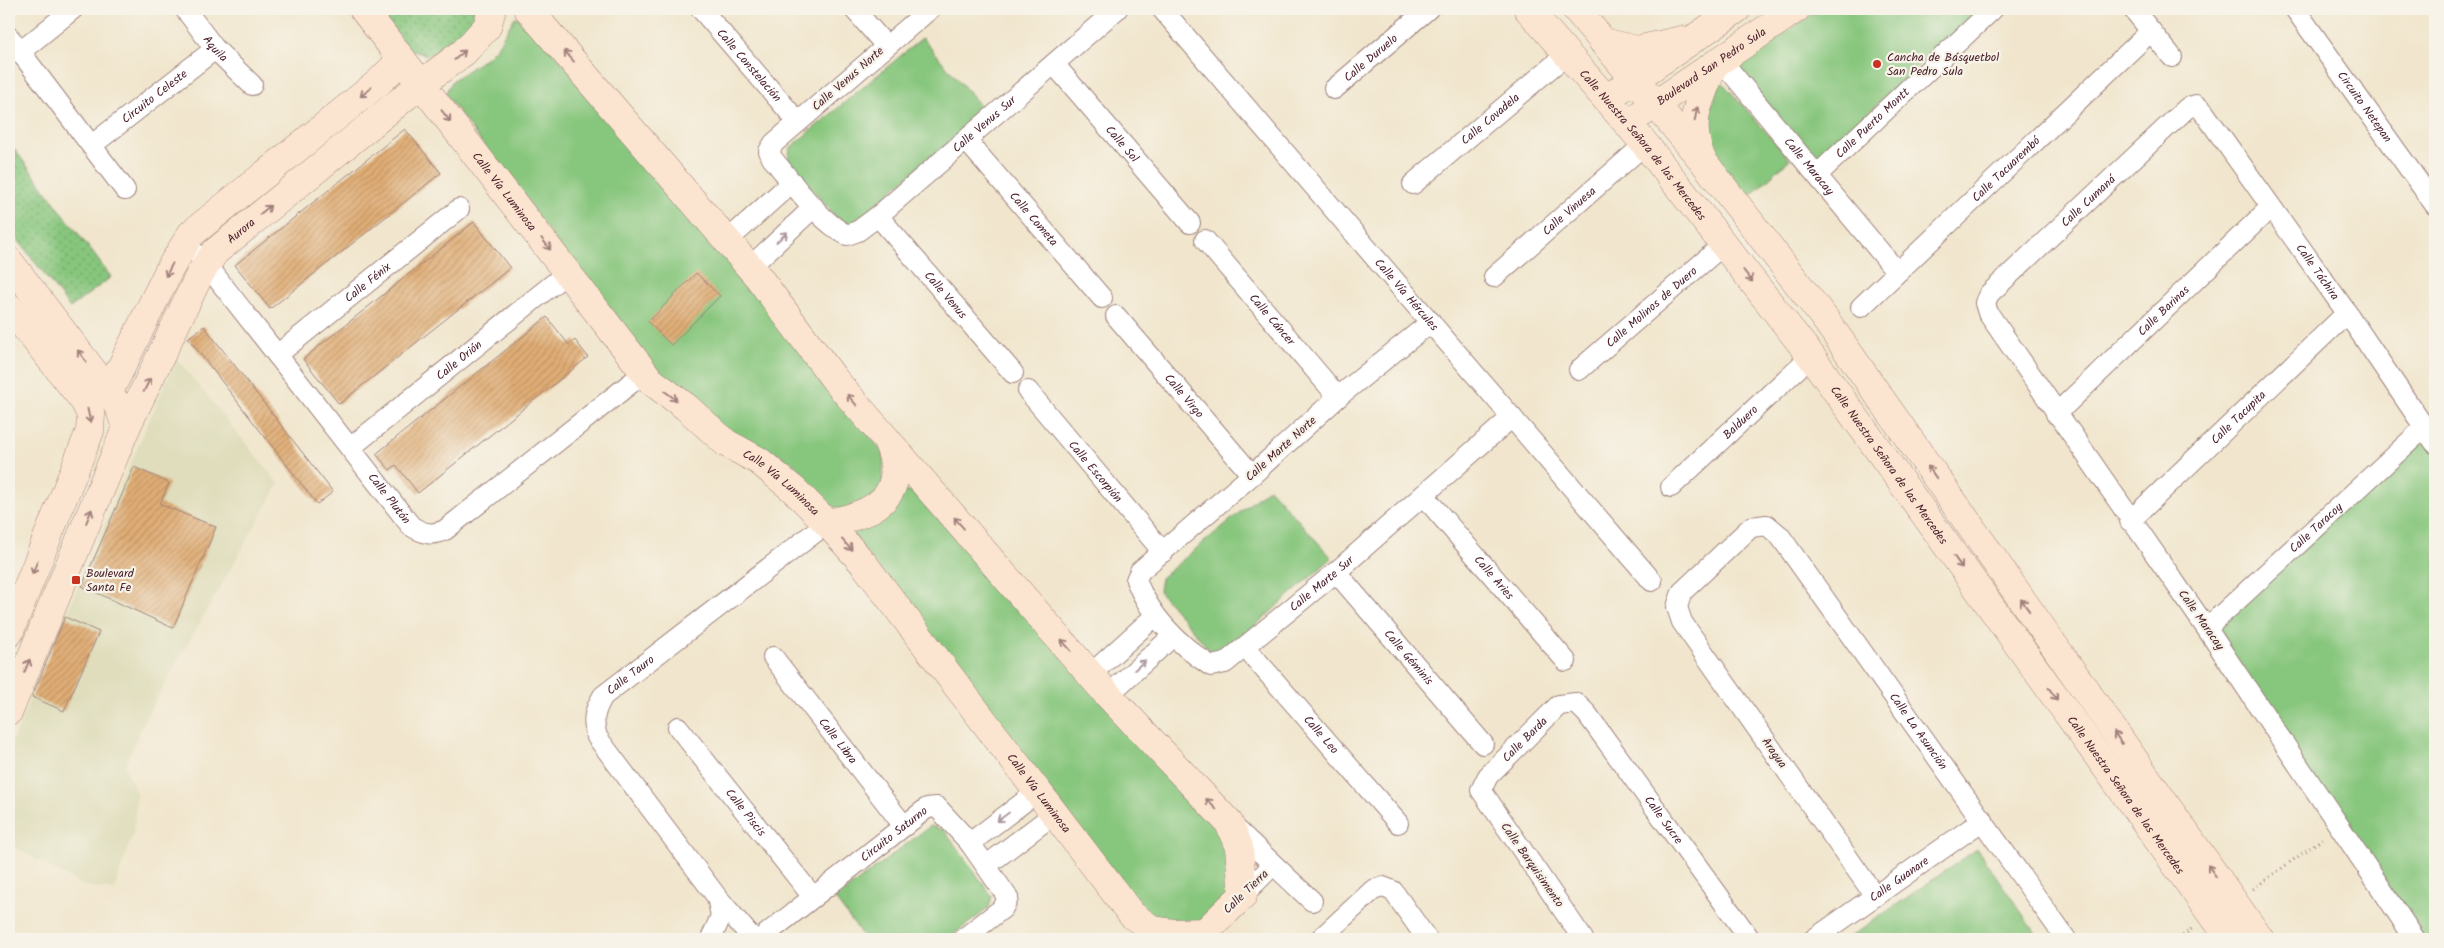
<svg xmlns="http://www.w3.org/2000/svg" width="2444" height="948" viewBox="0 0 2444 948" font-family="Kalam,sans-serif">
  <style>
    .built { fill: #dfddbb }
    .grass { fill: url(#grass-dots); stroke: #687254 }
    .park { fill: #87c67d; stroke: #687254 }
    .building { fill: url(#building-hatch) }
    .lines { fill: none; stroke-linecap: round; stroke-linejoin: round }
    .street-casing { stroke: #9e827c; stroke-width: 22 }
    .secondary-casing { stroke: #9e827c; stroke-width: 29 }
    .path { stroke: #9e827c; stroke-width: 3; stroke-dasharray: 1 4; stroke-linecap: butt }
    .street { stroke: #fff; stroke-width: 20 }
    .secondary { stroke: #fce5d0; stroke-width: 28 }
    .oneway { stroke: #a3827e }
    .oneway2 { stroke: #ae9aa0 }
    .poi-dot { fill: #c8321e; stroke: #f7f3e8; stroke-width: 2 }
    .labels { text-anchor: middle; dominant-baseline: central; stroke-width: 4.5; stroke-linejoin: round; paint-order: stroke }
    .street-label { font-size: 12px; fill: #4a1f2b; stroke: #f7f3e8 }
    .poi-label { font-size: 12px; fill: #4a1f2b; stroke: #f7f3e8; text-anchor: start }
  </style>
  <defs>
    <pattern id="grass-dots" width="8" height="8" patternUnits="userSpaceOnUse" patternTransform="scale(1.25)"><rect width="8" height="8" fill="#87c67d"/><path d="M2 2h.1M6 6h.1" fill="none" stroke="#70a067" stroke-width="1.8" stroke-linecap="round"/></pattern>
    <pattern id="building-hatch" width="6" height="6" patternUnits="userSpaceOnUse" patternTransform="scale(1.25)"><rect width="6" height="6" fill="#e1ae76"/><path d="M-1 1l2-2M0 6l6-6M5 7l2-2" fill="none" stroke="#b88d61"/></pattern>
  </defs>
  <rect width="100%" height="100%" fill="#f7f3e8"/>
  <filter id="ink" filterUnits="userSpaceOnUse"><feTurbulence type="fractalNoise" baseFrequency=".02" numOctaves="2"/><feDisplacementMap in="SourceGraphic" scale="10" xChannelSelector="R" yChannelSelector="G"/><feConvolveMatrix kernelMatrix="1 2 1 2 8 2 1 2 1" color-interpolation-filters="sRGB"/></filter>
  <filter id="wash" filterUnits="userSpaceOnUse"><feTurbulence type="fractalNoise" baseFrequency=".0096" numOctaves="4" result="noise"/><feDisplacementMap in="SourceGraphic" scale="20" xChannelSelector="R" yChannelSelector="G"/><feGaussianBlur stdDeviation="1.12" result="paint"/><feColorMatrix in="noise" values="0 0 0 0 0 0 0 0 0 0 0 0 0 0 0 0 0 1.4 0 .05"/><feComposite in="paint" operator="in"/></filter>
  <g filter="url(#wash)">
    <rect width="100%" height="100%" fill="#f1e6cd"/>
    <path class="built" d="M176 358 279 484 145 719 125 766 137 795 133 834 114 890 83 886 9 844V748Z"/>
    <path class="grass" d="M376 9H486L445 53 427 55 409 50Z
      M9 142 111 277 70 308 9 228Z"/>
    <path class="park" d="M1820 9H1980L1815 162 1736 67Z
      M515 17 526 20 722 247 884 454 882 493 844 509 830 506 767 452 722 433 658 376 445 94 453 80 486 58 497 47Z
      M922 38 985 111 853 223 842 224 788 161 790 148Z
      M1721 81 1790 159 1742 203 1719 173 1705 124Z
      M2424 429 2435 445V939H2419L2207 629Z
      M1269 488 1332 558 1224 653 1213 654 1159 591 1161 578Z
      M903 491 914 492 1228 837 1235 891 1196 926 1151 920 852 534 857 526Z
      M930 826 944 830 992 896 989 908 947 939H865L835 899Z
      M1977 849 2040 939H1847Z"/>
    <g id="blocks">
      <path class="building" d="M405 129 441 173 270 309 235 265Z
        M474 222 510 268 339 404 303 359Z
        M696 273 720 296 671 345 648 322Z
        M547 317 569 345 575 340 588 357 418 493 396 465 390 470 376 454Z
        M204 326 333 492 317 504 188 338Z
        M134 467 169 483 160 504 216 527 173 628 82 586Z
        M65 617 99 632 64 711 32 697Z"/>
    </g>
  </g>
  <g filter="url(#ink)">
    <use href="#blocks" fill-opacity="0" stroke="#9e827c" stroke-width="1"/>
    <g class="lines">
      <defs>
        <g id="street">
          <path id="s1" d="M185 9 215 49 252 85"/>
          <path id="s2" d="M701 9 798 122"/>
          <path d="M854 9 886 46"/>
          <path id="s3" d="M930 9 774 143 769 151 772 158C792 182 819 221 847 235L858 231 878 216 1117 9"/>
          <path id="s4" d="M1162 9 1652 581"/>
          <path d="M2133 9 2172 57"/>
          <path id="s5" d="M2295 9 2435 205"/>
          <path d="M9 37 125 190"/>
          <path d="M20 52 73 9"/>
          <path id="s6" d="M1721 60 1897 272"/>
          <path id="s7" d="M1054 64 1190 223"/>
          <path id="s8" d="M1334 89 1428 9"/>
          <path id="s9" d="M966 140 1102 298"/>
          <path id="s10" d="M92 145 215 49"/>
          <path id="s11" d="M1817 175 1993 9"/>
          <path id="s12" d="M1413 184 1567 54"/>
          <path id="s13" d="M878 216 1013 373"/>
          <path id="s14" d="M1205 240 1338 397"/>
          <path d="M727 241 792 182"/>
          <path id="s15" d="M199 255 411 526C424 534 432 536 445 530L645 372"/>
          <path d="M750 267 814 207"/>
          <path id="s16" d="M1494 277 1645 144"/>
          <path id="s17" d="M1861 307 2151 31"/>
          <path id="s18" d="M1116 316 1252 475"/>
          <path id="s19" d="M1431 322 1338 397 1252 475 1140 571 1136 580C1150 616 1179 645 1211 666L1225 663 1336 572 1512 417"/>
          <path id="s20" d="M277 355 459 209"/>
          <path id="s21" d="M1579 370 1724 244"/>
          <path id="s22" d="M1028 391 1163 552"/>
          <path id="s23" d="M2056 414 2271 207"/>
          <path id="s24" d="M350 448 568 272"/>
          <path id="s25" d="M1671 487 1811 356"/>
          <path id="s26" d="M1423 495 1566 661"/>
          <path id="s27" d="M2130 521 2347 313"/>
          <path id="s28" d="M1336 572 1483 744"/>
          <path id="s29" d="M2207 628 2424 428"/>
          <path id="s30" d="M1245 647 1398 823"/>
          <path id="s31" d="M773 657 904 826"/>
          <path d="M1091 674 1155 616"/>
          <path d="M1108 695 1173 636"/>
          <path id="s32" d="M678 727 813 897"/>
          <path d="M1233 826 1312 901"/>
          <path d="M970 843 1037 792"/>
          <path d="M987 865 1054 814"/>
          <path d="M1243 895 1273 865"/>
          <path id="s33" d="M1875 896 1682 622 1677 607 1682 592 1751 527 1767 525 1780 536 2066 939"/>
          <path d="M717 897 753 939"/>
          <path id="s34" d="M711 939 721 916 717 897 597 737C592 720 594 711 603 696L827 523"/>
          <path id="s35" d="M760 939 927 808 937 807 970 843 1008 898 1003 908 963 939"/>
          <path d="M1320 939 1373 890 1383 887 1393 891 1427 939"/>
          <path id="s36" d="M1583 939 1481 790 1488 776 1559 705 1576 703 1587 714 1750 939"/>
          <path id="s37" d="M1814 939 1983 820"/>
          <path id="s38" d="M2415 939 2207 629 1988 313 1985 303 1989 294 2187 108 2196 105 2203 111 2347 313 2435 443"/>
        </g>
        <g id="secondary">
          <path id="s39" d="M363 9 651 381 686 407 726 443 759 461 794 490 827 523 863 563 1132 915 1153 930 1174 933 1205 932 1243 895 1239 847 1229 823 1108 695 835 380 759 278 528 9"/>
          <path id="s40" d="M1528 9 1645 144 1811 356 2229 939"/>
          <path d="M1576 9 1703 161 1825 319 2260 939"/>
          <path d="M1603 42 1637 50 1682 40"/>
          <path d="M1619 90 1737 9"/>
          <path id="s41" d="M1641 114 1796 9"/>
          <path d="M1701 157C1686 121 1700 99 1714 65"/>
          <path d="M9 261 109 392 120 409 126 428 9 711"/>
          <path d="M9 307 84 401 91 415 90 431 9 633"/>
          <path d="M109 392 169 270 191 234 379 82 402 59"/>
          <path id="s42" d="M126 428 201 272 215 252 421 84 464 52 487 27 492 9"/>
          <path d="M827 523C874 515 910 495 888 443"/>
        </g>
      </defs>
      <use href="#street" class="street-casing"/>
      <use href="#secondary" class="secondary-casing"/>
      <path class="path" d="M2253 889 2325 837
        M2179 939 2194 927"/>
      <use href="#street" class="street"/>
      <use href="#secondary" class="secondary"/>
    </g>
    <defs><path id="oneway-shaft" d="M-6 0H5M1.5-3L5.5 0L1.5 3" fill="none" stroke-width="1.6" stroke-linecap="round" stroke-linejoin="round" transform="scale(1.25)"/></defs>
    <g class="oneway">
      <use href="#oneway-shaft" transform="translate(460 55) rotate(-41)"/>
      <use href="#oneway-shaft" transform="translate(569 56) rotate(-131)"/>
      <use href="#oneway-shaft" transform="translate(366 92) rotate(141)"/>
      <use href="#oneway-shaft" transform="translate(1696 114) rotate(-79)"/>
      <use href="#oneway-shaft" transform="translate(446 116) rotate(52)"/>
      <use href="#oneway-shaft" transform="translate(265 210) rotate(-39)"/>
      <use href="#oneway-shaft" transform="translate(546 244) rotate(52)"/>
      <use href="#oneway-shaft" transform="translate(169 270) rotate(118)"/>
      <use href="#oneway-shaft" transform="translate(1748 276) rotate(52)"/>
      <use href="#oneway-shaft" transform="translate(82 356) rotate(-127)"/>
      <use href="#oneway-shaft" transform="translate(147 385) rotate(-64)"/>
      <use href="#oneway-shaft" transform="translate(671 396) rotate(37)"/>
      <use href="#oneway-shaft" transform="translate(852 400) rotate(-131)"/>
      <use href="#oneway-shaft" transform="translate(89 416) rotate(78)"/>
      <use href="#oneway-shaft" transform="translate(1932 472) rotate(-125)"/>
      <use href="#oneway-shaft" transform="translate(89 516) rotate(-68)"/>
      <use href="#oneway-shaft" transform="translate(959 523) rotate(-131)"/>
      <use href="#oneway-shaft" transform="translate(847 545) rotate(48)"/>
      <use href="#oneway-shaft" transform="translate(1958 562) rotate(54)"/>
      <use href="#oneway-shaft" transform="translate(35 567) rotate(112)"/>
      <use href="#oneway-shaft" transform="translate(2025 605) rotate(-125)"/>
      <use href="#oneway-shaft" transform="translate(1066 645) rotate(-131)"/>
      <use href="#oneway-shaft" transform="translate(27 666) rotate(-68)"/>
      <use href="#oneway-shaft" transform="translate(2053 694) rotate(54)"/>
      <use href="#oneway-shaft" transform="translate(2118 738) rotate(-125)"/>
      <use href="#oneway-shaft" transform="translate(1211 804) rotate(-134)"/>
      <use href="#oneway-shaft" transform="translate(2212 871) rotate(-125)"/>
    </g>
    <g class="oneway2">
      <use href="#oneway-shaft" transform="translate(782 237) rotate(-43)"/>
      <use href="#oneway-shaft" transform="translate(1140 665) rotate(-42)"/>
      <use href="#oneway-shaft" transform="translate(1003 817) rotate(143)"/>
    </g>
  </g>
  <g class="poi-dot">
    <circle cx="1877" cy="64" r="5"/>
    <rect x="71" y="575" width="10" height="10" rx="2.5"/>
  </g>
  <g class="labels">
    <g class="street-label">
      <text stroke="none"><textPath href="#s1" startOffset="50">Aquila</textPath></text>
      <text stroke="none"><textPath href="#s8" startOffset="48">Calle Duruelo</textPath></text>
      <text stroke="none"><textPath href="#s2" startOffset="74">Calle Constelación</textPath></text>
      <text stroke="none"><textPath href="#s41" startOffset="85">Boulevard San Pedro Sula</textPath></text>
      <text transform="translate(848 79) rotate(-41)">Calle Venus Norte</text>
      <text stroke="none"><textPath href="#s10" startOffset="79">Circuito Celeste</textPath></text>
      <text stroke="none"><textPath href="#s5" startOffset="120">Circuito Netepan</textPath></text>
      <text stroke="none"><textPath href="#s12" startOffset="101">Calle Covadela</textPath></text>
      <text stroke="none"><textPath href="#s11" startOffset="76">Calle Puerto Montt</textPath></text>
      <text stroke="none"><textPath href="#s3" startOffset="508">Calle Venus Sur</textPath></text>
      <text stroke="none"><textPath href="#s7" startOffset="105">Calle Sol</textPath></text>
      <text stroke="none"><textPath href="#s40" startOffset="178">Calle Nuestra Señora de las Mercedes</textPath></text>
      <text stroke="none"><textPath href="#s6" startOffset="138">Calle Maracay</textPath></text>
      <text stroke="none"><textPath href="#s17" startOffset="200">Calle Tacuarembó</textPath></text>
      <text stroke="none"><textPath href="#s39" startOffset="231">Calle Vía Luminosa</textPath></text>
      <text stroke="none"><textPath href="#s38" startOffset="914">Calle Cumaná</textPath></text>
      <text stroke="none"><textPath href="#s16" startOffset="100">Calle Vinuesa</textPath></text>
      <text stroke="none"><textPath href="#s9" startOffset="104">Calle Cometa</textPath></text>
      <text stroke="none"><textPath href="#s42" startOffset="231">Aurora</textPath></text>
      <text stroke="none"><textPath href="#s38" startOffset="1266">Calle Táchira</textPath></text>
      <text stroke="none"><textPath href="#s20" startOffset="116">Calle Fénix</textPath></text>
      <text stroke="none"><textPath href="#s13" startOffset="104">Calle Venus</textPath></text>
      <text stroke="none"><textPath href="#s4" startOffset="376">Calle Vía Hércules</textPath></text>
      <text stroke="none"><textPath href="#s21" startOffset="96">Calle Molinos de Duero</textPath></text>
      <text stroke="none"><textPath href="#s23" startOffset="149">Calle Barinas</textPath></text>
      <text stroke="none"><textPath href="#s14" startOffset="104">Calle Cáncer</textPath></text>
      <text stroke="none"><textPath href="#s24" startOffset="140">Calle Orión</textPath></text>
      <text stroke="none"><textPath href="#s18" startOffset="105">Calle Virgo</textPath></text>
      <text stroke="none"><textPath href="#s27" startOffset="150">Calle Tacupita</textPath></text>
      <text stroke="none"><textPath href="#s25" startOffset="95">Balduero</textPath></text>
      <text transform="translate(1281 449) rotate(-42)">Calle Marte Norte</text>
      <text stroke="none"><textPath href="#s40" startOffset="582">Calle Nuestra Señora de las Mercedes</textPath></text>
      <text stroke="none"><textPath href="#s22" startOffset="105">Calle Escorpión</textPath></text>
      <text stroke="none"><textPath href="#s39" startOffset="636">Calle Vía Luminosa</textPath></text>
      <text stroke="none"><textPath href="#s15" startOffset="309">Calle Plutón</textPath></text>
      <text stroke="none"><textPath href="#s29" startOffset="148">Calle Taracoy</textPath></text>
      <text stroke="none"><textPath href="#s26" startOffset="109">Calle Aries</textPath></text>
      <text stroke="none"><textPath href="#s19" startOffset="648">Calle Marte Sur</textPath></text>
      <text transform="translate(2201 620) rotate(55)">Calle Maracay</text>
      <text stroke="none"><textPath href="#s28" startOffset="112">Calle Géminis</textPath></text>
      <text stroke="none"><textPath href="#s34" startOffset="322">Calle Tauro</textPath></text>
      <text stroke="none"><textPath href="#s33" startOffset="734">Calle La Asunción</textPath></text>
      <text stroke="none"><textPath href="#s30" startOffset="116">Calle Leo</textPath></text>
      <text stroke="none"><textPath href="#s36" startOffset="248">Calle Barda</textPath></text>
      <text stroke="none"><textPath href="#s31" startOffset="106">Calle Libra</textPath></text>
      <text transform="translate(1774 753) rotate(55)">Aragua</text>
      <text stroke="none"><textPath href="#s39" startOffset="1041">Calle Vía Luminosa</textPath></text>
      <text stroke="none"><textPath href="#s40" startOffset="988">Calle Nuestra Señora de las Mercedes</textPath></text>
      <text stroke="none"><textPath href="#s32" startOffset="109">Calle Piscis</textPath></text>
      <text stroke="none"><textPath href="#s36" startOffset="460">Calle Sucre</textPath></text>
      <text stroke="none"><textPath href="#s35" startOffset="170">Circuito Saturno</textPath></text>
      <text transform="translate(1532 865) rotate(55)">Calle Barquisimento</text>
      <text stroke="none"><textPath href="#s37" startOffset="104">Calle Guanare</textPath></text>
      <text transform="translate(1246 892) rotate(-44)">Calle Tierra</text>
    </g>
    <g class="poi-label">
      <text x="1887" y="57">Cancha de Básquetbol<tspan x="1887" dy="14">San Pedro Sula</tspan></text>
      <text x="86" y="573">Boulevard<tspan x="86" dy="14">Santa Fe</tspan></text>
    </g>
  </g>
  <rect width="2444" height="948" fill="none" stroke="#f7f3e8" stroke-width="30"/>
</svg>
